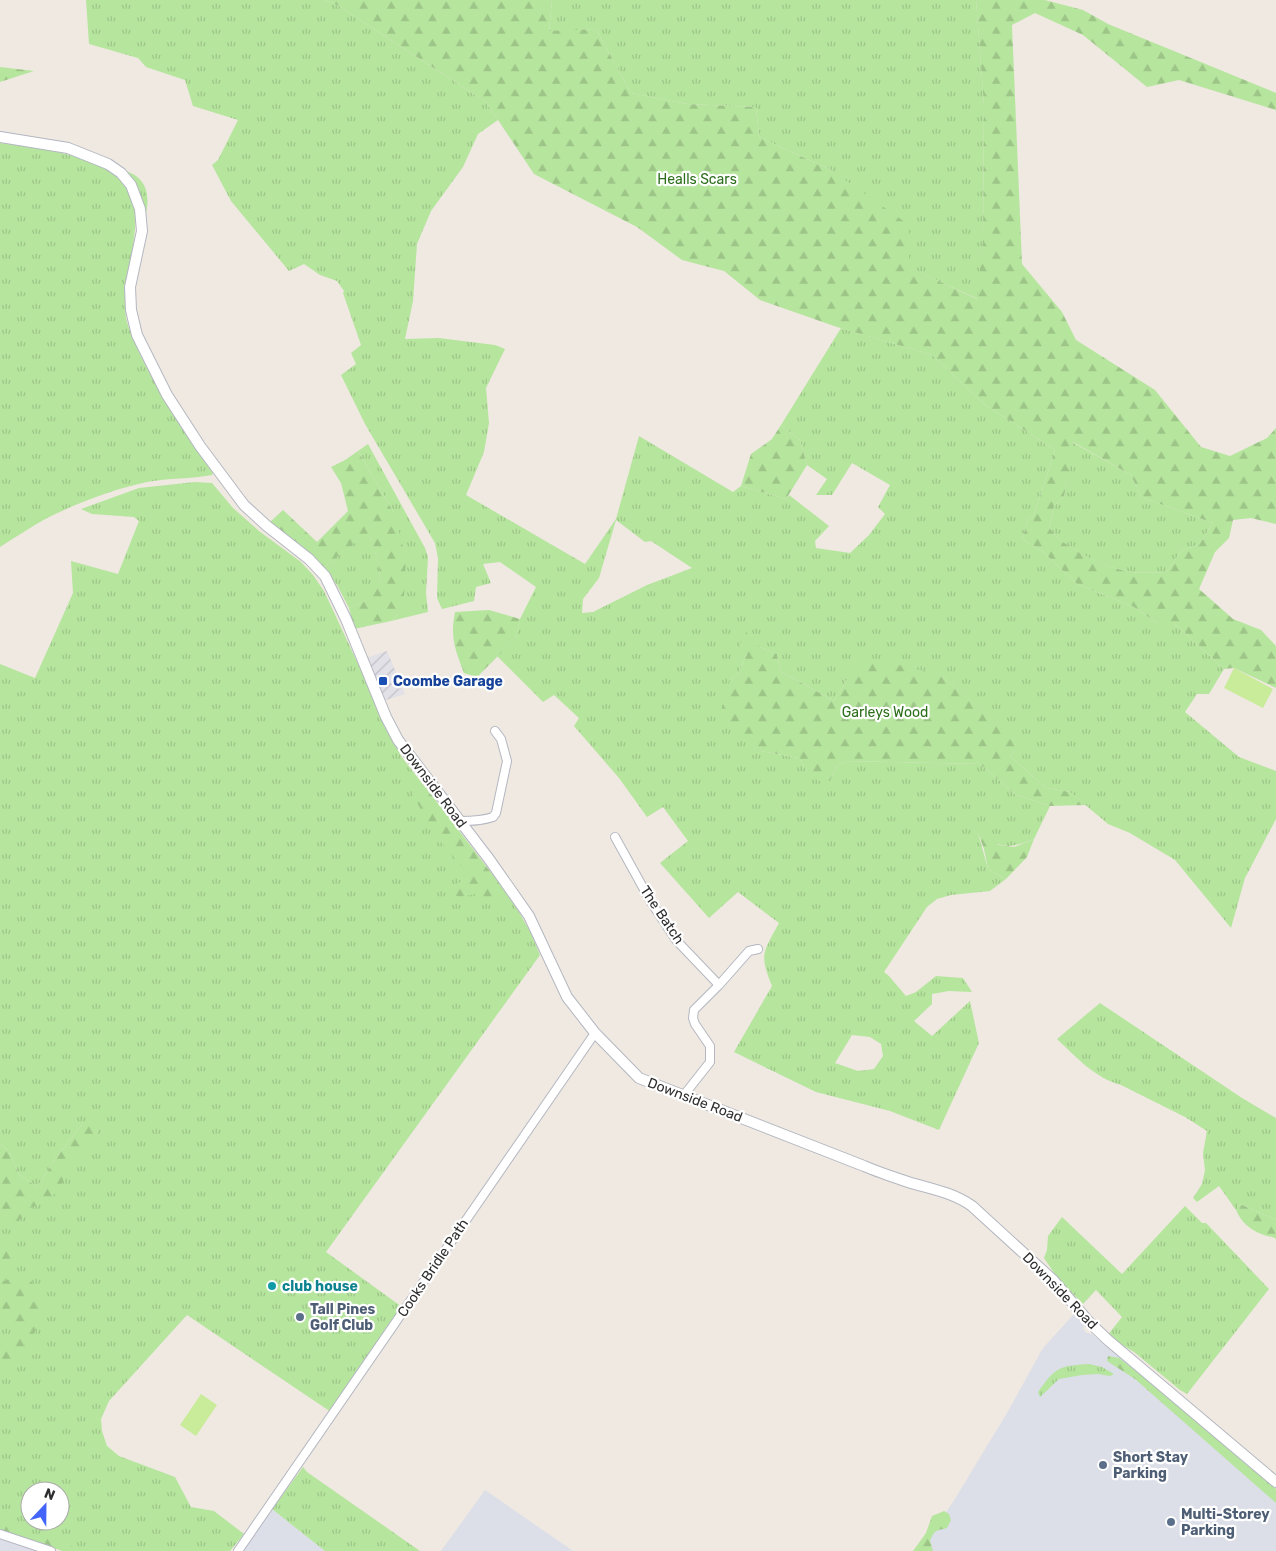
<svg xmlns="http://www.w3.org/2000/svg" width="1276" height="1551" viewBox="0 0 1276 1551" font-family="Rubik,sans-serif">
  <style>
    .industrial { fill: url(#industrial-furrows) }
    .airport { fill: #dcdee8 }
    .grass { fill: url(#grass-tufts); fill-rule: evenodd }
    .forest { fill: url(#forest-firs); fill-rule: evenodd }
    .pitch { fill: #c9ec9a }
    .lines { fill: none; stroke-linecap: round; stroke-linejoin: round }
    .street-casing { stroke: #b4b7c1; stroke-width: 10 }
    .secondary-casing { stroke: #b4b7c1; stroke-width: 12 }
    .street { stroke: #fff; stroke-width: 8 }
    .secondary { stroke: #fff; stroke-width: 10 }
    .transit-dot { fill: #1a4fb4; stroke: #fff; stroke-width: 2 }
    .culture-dot { fill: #0f9aa8; stroke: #fff; stroke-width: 2 }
    .service-dot { fill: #5c6f8a; stroke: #fff; stroke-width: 2 }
    .labels { text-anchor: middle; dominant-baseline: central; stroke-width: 4.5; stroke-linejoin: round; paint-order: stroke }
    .park-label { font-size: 14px; fill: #2c6e1b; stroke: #fff }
    .transit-label { font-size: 14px; font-weight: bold; fill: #164399; stroke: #fff; text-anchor: start }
    .street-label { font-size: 14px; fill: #2e2e2e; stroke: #fff }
    .culture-label { font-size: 14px; font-weight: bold; fill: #0d838f; stroke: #fff; text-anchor: start }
    .service-label { font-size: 14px; font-weight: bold; fill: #4e5e75; stroke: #fff; text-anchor: start }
  </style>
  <defs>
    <pattern id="industrial-furrows" width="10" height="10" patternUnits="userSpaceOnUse" patternTransform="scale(1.25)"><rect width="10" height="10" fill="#e3e1e8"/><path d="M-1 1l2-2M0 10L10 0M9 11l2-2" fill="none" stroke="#c3c1c7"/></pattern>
    <pattern id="grass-tufts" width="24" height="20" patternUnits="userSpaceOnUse" patternTransform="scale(1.25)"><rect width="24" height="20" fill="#b6e59e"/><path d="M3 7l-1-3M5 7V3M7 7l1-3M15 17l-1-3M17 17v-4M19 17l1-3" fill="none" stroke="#9dc588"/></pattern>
    <pattern id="forest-firs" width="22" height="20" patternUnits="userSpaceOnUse" patternTransform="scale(1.25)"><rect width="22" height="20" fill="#b6e59e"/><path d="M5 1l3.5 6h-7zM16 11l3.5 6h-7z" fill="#9dc588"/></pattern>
  </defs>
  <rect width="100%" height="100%" fill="#efe9e1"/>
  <path class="industrial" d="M387 651 405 694 383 701 366 658Z"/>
  <path class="airport" d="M1074 1314 1084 1325 1083 1329 1087 1333 1092 1334 1276 1489V1551H919L953 1502 1007 1413 1043 1348Z
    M485 1490 573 1551H441Z
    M272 1509 325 1551H243Z
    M0 1537 41 1551H0Z"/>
  <path class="grass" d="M86 0H325L334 3 486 102 498 120 478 134 463 167 431 211 417 244 413 301 405 339 439 338 495 345 505 349 486 388 489 423 484 452 466 495 585 564 616 519 639 436 733 492 741 486 786 499 789 495 829 526 815 541 816 548 850 553 869 535 885 514 878 507 890 485 852 463 832 495H816L827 479 807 465 800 440 781 425 841 328 932 355 984 404 1055 450 1034 515 1028 520 1022 539 1042 551 1077 584 1134 607 1157 623H1174L1224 669 1209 694H1197L1185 712 1239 757 1276 771V819L1245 878 1231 928 1175 860 1130 833 1108 824 1070 792 1046 788 1010 756 1018 740 940 675 848 678 834 701 780 671 777 654 760 647 747 654 739 672 730 680 761 751 799 758 807 771 830 781 837 766 847 761 980 764 1016 795 1050 806 1034 839C1006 850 1004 848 978 833L988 869 1006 879 990 891 951 895 937 899 927 907 884 972 889 976 906 996 916 992 936 976 963 978 972 992 949 991 932 994V1004L914 1021 932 1036 970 1001 979 1043 939 1130 890 1111 816 1092 734 1052 772 986C759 953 763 953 779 923L738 892 709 918 660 863 688 841 663 807 647 817 619 778 574 726 579 718 554 695 543 702 497 656 516 638 520 619 536 587 500 562 483 564 491 583 476 587 474 601 442 609 437 598 438 558 435 543 365 424 341 375 356 364 351 353 361 345 343 293 344 291 337 281 320 275 304 264 289 271 231 201 212 165 218 160 238 120 193 106 185 80 146 67 138 58 89 44ZM616 520 645 542 651 541 692 568 647 585 593 612 582 613 583 599 599 578ZM852 1035 870 1037 881 1044 883 1056 874 1069 858 1071 835 1063Z
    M552 0H976L984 104 983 239 978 299 908 267 831 170 759 137 756 107 687 104 631 93 596 29 549 32Z
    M0 143C36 147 109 156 128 190 137 205 136 222 134 238 131 264 122 292 126 318 129 331 136 344 141 356 161 398 187 436 213 473L212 475C191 479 169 478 147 482 114 489 80 502 49 517 32 526 16 537 0 547Z
    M122 170C147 176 151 195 145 217Z
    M1072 442 1131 475 1141 497 1213 523 1199 545 1182 550 1166 573C1153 572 1139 574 1126 571 1102 566 1062 548 1049 527L1054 506 1064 497Z
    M368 444 425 548 428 557 426 593 428 612 391 621 398 614 394 513 358 451Z
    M195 482 212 483 233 508 259 531 301 562 313 575 324 591 401 756 512 900 531 933 540 955 326 1252 402 1307 331 1412 187 1315 109 1401 101 1419 102 1431 107 1446 119 1456 175 1477 191 1507 214 1511 244 1534 230 1551H63L0 1530V1161L36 1200 94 1122H84L56 1158 37 1187 19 1174 9 1152 0 1143V664L35 678 73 593 71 561 118 574 139 521 134 517 92 514 81 509 139 488ZM30 1491H60V1521H30Z
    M368 532C375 552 389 579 371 597 365 602 355 605 349 608L337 585 323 568Z
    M1100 1003 1242 1098 1276 1118V1220L1240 1204 1236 1210 1219 1186 1197 1202 1193 1198 1202 1184 1205 1170 1203 1153 1207 1131 1185 1117 1121 1085C1095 1078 1076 1057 1057 1039Z
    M1185 1206 1202 1223H1206L1269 1289 1187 1394 1180 1390 1134 1352 1107 1336 1122 1317 1096 1290 1083 1304 1059 1280 1044 1258 1047 1250 1048 1236 1062 1217 1122 1274Z
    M1089 1364 1102 1367 1114 1374 1110 1376 1098 1374 1082 1375 1059 1379 1040 1397 1038 1392C1056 1367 1058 1366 1089 1364Z
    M303 1467 307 1472 420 1551H325L272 1509Z"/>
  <path class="forest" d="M325 0H552L549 31 596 29 631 93 687 104 756 107 759 137 831 170 909 225V267L977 299 983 239 984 105 976 0H1045L1083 10 1108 24 1276 93V110L1179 80 1147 87 1083 35 1035 13 1012 25 1022 264 1062 312 1076 340 1155 390 1201 447 1230 456 1267 438 1276 428V524L1251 518 1233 520 1229 538 1215 552 1199 589 1233 619 1261 630 1276 646V688L1234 668 1224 669 1174 623H1157L1134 607 1077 584 1042 551 1022 539 1028 520 1034 515 1055 450 984 404 932 355 837 327 760 300 724 271 682 260 637 227 534 174 486 102 334 3ZM1073 442 1131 475 1141 497 1213 523 1199 545 1182 550 1166 573C1153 572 1139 574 1126 571 1103 566 1062 548 1049 527L1054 506 1064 497Z
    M0 67 34 71 0 82Z
    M781 425 800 440 807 465 786 499 741 486 751 454 772 439Z
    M358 451 394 513 406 558 404 596 398 614 391 621 354 629 349 608C355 605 365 602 370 597 389 579 375 552 368 533L323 568 270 522 283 510 317 542 348 511 341 483 331 467 345 460Z
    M489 610 520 619 516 638 477 677 464 673C455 649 450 638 455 612Z
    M746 632 760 647 777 654 780 671 834 701 848 678 866 657 940 675 1019 740 1010 756 1046 788 1070 792 1086 805 1050 806 1016 795 980 764 847 761 837 766 830 781H818L807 771 799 758 761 751 738 736 721 711 730 680 739 672 747 654 738 649Z
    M424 785 512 900 497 902 488 901 482 896 475 894 460 897 444 892 463 880 466 871 438 839 412 794Z
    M978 833 992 835 999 845 1014 847 1034 839 1027 857 1006 879 988 869 984 849Z
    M84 1122H98V1135L89 1145 70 1161 63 1171V1182L56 1193 44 1203 27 1209C21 1222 14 1225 0 1220V1143L9 1152 19 1174 37 1187 56 1158Z
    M1240 1204 1276 1220V1239C1272 1236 1269 1237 1264 1235 1251 1231 1241 1222 1236 1210Z
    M0 1235 13 1242 14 1248 4 1281 18 1276 29 1277 44 1305 34 1334 0 1374V1355L11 1346 18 1333 0 1320Z
    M1108 1356 1119 1358 1169 1396 1276 1489V1503L1135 1379 1107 1361Z
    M944 1511 949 1514 951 1520 947 1528C936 1531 935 1529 930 1541L933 1551H913L926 1533 932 1516Z
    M0 1524 26 1532 38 1538 46 1534 61 1540 81 1551H63L0 1530Z"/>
  <path class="pitch" d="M1234 668 1273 689 1263 708 1224 688Z
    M201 1394 217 1405 196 1436 180 1425Z"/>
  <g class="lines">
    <defs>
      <path id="street" d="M460 821C471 821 482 821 493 817L496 813 507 761 501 739 495 731
        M615 837 651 902 676 940 719 985
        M684 1095 710 1062V1046L695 1024 693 1018 694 1010 719 985 749 951 758 949
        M0 1534 51 1551
        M238 1551 595 1033"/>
      <path id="secondary" d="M0 137 68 148 108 164 121 173 131 185 140 209 142 231 130 287 131 310 137 335 167 395 200 446 244 505 267 526 309 559 325 576 346 619 386 717 398 740 489 859 529 916 567 997 595 1033 639 1078 864 1166C878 1172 893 1177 908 1182 931 1189 952 1192 972 1206L1053 1280 1089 1322 1109 1341 1276 1482"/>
    </defs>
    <use href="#street" class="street-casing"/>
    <use href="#secondary" class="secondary-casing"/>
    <use href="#street" class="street"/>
    <use href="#secondary" class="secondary"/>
  </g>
  <rect class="transit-dot" x="378" y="676" width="10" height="10" rx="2.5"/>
  <circle class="culture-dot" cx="272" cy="1286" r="5"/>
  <g class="service-dot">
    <circle cx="300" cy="1317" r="5"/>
    <circle cx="1103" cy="1465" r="5"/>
    <circle cx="1171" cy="1522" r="5"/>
  </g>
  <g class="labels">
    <g class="park-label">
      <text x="697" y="179">Healls Scars</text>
      <text x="885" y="712">Garleys Wood</text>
    </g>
    <g class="transit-label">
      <text x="393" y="681">Coombe Garage</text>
    </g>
    <g class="street-label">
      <text transform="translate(433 786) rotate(53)">Downside Road</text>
      <text transform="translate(662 915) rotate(56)">The Batch</text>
      <text transform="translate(695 1100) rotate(21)">Downside Road</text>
      <text transform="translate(433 1268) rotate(-56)">Cooks Bridle Path</text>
      <text transform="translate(1060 1291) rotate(46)">Downside Road</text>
    </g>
    <g class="culture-label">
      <text x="282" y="1286">club house</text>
    </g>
    <g class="service-label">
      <text x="310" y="1309">Tall Pines<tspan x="310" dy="16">Golf Club</tspan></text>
      <text x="1113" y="1457">Short Stay<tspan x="1113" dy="16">Parking</tspan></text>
      <text x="1181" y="1514">Multi-Storey<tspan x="1181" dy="16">Parking</tspan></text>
    </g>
  </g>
  <g transform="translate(45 1506) rotate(22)"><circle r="24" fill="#ffffff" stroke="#ababab"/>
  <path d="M0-4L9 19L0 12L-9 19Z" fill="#4264fb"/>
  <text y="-8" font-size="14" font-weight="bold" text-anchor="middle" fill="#2e2e2e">N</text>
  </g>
</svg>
